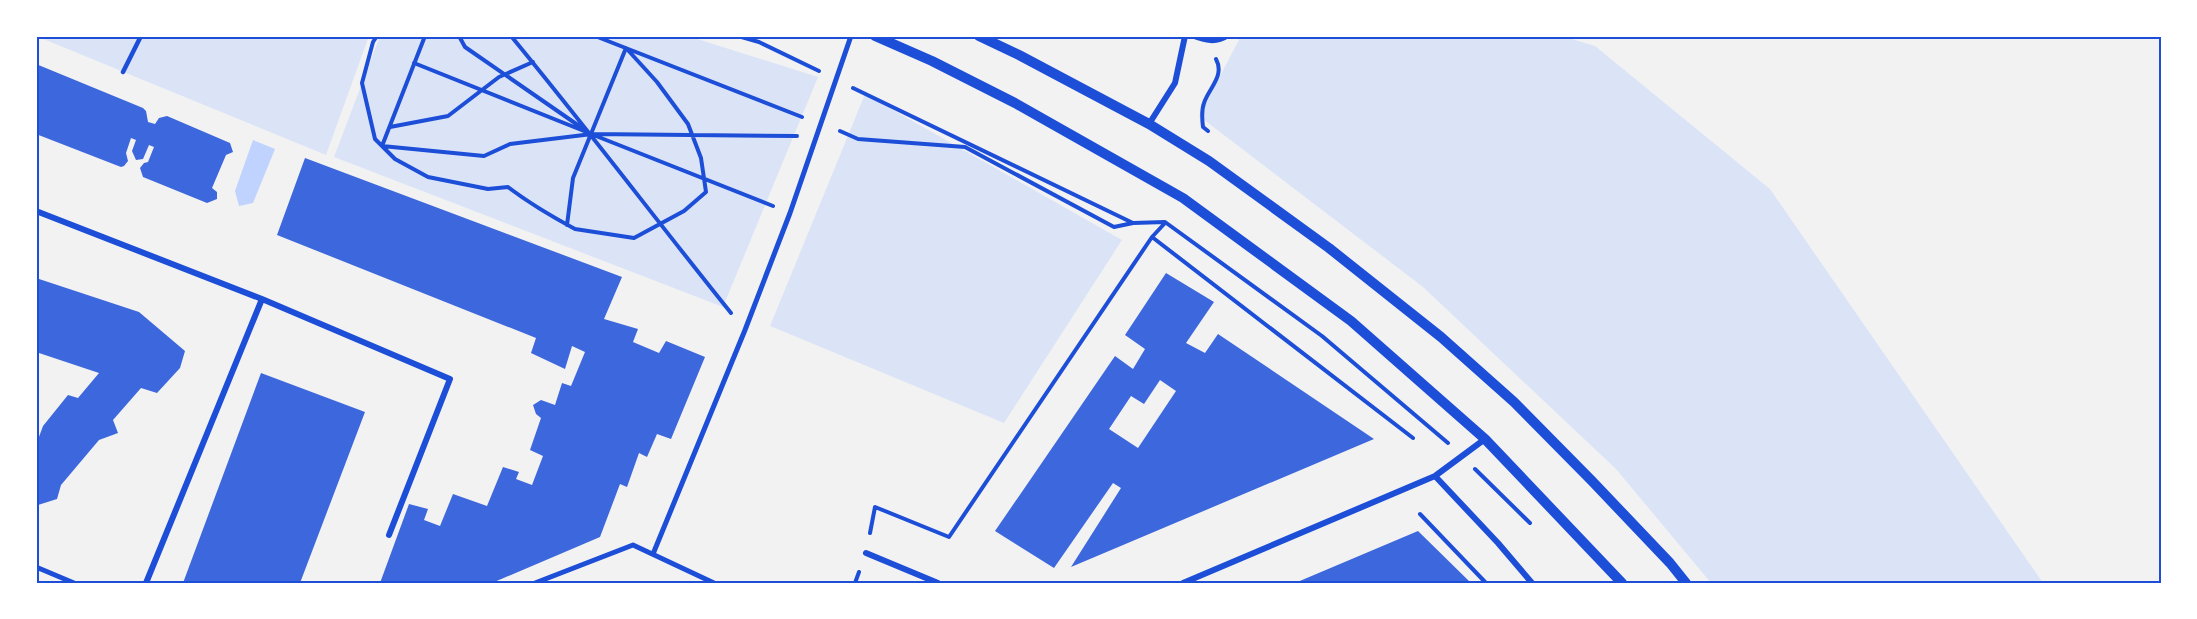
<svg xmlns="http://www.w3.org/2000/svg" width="2197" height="619" viewBox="0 0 2197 619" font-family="Arial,sans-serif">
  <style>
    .green { fill: #dbe4f7 }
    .water { fill: #bfd3fe }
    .building { fill: #3d67dc; fill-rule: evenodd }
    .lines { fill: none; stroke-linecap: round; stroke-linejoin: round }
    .path { stroke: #1d4ed8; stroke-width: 4 }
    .service { stroke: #1d4ed8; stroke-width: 4.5 }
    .pedestrian { stroke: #1d4ed8; stroke-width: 5 }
    .minor { stroke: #1d4ed8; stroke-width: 6 }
    .tertiary { stroke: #1d4ed8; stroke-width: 10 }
    .neatline { fill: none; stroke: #1d4ed8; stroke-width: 2 }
  </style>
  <rect width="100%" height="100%" fill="#f2f2f2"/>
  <path class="green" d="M36 36H369L326 155Z
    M380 36H688L818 77 723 307 334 157Z
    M1241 36H1562L1595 46 1770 189 2043 583H1711L1616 469 1423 287 1199 116Z
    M865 94 1122 240 1004 423 770 326Z"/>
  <path class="water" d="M253 140 275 149 253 203 239 206 235 191Z"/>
  <path class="building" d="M36 64 143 108 146 111 148 122 155 124 159 118 167 116 230 143 233 152 226 155 212 188 217 192V199L207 203 143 177 140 168 144 163 148 162 154 147 149 145 143 159 136 160 132 151 136 140 131 138 126 153 128 161 124 166 121 167 36 134Z
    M305 158 622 277 604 319 638 329 633 342 659 353 666 341 705 357 671 439 657 434 647 457 639 453 627 487 620 484 600 537 492 583H380L409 504 428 509 424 520 440 526 453 494 487 506 503 467 519 472 516 479 532 485 543 456 530 450 541 418 536 414 533 405 541 400 555 405 562 383 571 386 585 352 572 346 565 369 531 353 536 338 277 235Z
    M1166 273 1214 302 1186 343 1205 353 1218 334 1374 439 1071 567 1121 488 1113 483 1054 568 995 531 1115 356 1133 369 1145 349 1125 335ZM1160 380 1176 391 1138 448 1109 429 1131 396 1144 404Z
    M36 278 139 312 185 351 180 368 157 393 141 388 113 420 118 433 99 440 61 485 57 499 38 505 36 507V445L43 426 68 395 78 398 99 373 36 352Z
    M261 373 365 412 300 583H183Z
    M1418 531 1471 583H1295Z"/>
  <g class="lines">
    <path class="path" d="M377 36 373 42 362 83 375 139 395 159 428 177 488 189 508 187C529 203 551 216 575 229L634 238 684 211 706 192 701 158 688 124 657 82 626 48 573 178 567 225
      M425 36 382 146 484 156 510 144 592 134 797 136
      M459 36 465 47 585 130
      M511 36C586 127 657 221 731 313
      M595 36 802 117
      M738 36 759 42 819 71
      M414 63 589 133
      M853 88 1133 223
      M390 127 448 116 499 77 533 62
      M840 131 858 139 965 147 1114 227 1133 223 1165 222 1322 336 1448 443
      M1208 131 1203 127C1202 119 1201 111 1204 103 1209 88 1225 76 1216 59
      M596 136 773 206
      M1152 237 1413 438
      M1475 469 1530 523
      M1420 514 1486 583
      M870 533 875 507 949 537 1152 237 1165 223
      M855 583 859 572"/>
    <path class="service" d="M1192 36C1205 41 1216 44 1228 36
      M123 72 141 36"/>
    <path class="pedestrian" d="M653 554 745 330 790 213 851 36
      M36 567 74 583
      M535 583 633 545 714 583"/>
    <path class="minor" d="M1149 124 1175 83 1185 36
      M36 211 262 299 450 379 389 535
      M1435 476 1498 543 1532 583
      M866 553 938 583
      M146 583 262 299
      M1183 583 1435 476 1485 439"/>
    <path class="tertiary" d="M875 36 932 61 1015 103 1183 198 1351 321 1485 439 1622 583
      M979 36 1019 55 1149 124 1209 161 1329 248 1441 337 1514 402 1592 481 1670 563 1686 583"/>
  </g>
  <rect width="2197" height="619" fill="none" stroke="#ffffff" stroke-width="75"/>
  <rect x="38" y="38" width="2122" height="544" class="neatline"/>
</svg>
